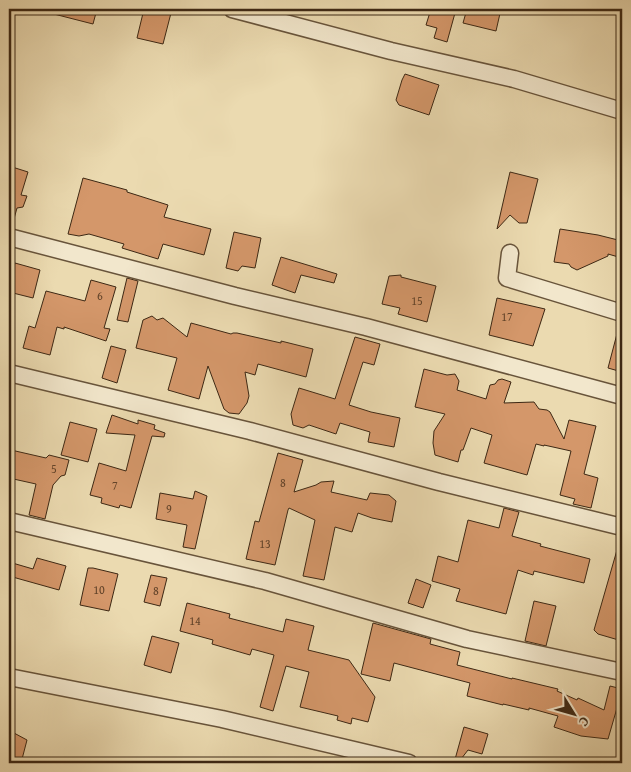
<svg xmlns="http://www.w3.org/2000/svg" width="631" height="772" viewBox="0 0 631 772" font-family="'Gentium Book Plus',serif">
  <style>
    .building { fill: #d4976a; stroke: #3d2814 }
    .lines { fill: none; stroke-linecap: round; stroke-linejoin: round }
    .street-casing { stroke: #68543b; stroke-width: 19 }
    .street { stroke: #f2e7cc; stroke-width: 16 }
    .labels { text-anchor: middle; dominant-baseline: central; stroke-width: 4; stroke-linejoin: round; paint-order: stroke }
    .number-label { font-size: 12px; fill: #63442a }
  </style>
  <rect width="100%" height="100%" fill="#ebdab0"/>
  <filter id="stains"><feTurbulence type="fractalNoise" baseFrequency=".004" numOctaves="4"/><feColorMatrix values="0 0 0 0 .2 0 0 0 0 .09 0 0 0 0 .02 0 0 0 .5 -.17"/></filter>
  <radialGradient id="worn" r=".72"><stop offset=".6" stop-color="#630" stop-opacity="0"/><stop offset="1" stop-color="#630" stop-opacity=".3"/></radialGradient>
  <path class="building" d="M50 9H97L93 24 50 13Z
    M144 9H154L171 13 163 44 137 38Z
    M431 9H440L455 13 447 42 434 38 437 28 426 25Z
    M467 9H501L496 31 463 23Z
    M405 74 439 85 429 115 399 105 396 100 402 80Z
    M9 166 28 172 21 195 27 196 23 207 17 208 12 226 9 225Z
    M510 172 538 179 527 223H519L510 215 497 229Z
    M83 178 127 190V192L168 205 164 217 211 229 204 255 163 244 158 259 122 248 124 244 89 234 79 236 68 234Z
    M560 229 598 235 622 241V258L608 254V256L577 270 571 267 569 264 554 262Z
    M234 232 261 238 255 268 242 266 238 271 226 268Z
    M281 257 337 274 334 283 301 275 295 293 272 285Z
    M15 263 40 270 33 298 9 292V287Z
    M401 275V277L436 286 427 322 398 314 400 308 382 304 389 276Z
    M127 278 138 281 128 322 117 320Z
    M91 280 116 287 104 328 110 329 106 341 64 327V329L57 327 50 355 23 348 29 326 35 328 46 291 85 301Z
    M497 298 545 309 533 346 489 335Z
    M152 316 157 320 163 318 187 337 191 323 231 334 233 333H237L281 343V341L313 349 306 377 258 364 255 375 245 372 249 396 247 403 239 414 229 413 224 409 208 366 199 399 168 390 177 358 136 348 143 320Z
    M618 330 622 331V372L608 368Z
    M355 337 380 344 374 365 363 362 349 405 371 412 400 418 394 447 368 442 370 432 340 423 336 434 309 425 303 428 293 425 291 414 299 388 335 399Z
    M111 346 126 350 117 383 102 378Z
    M424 369 447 375 455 374 459 381 457 390 486 399 490 385 495 384 498 380 502 379 511 382 504 403 534 402 539 409 547 410 550 412 564 439 569 420 596 426 584 474 598 478 591 508 573 504 575 499 560 495 571 451 544 445V446L536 444 527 475 484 463 492 435 471 428 463 450H461L458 462 435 455 433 443 434 431 445 414 415 407Z
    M112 415 138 424V420L155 425 154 429 165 433 164 437 152 436 131 508 120 505 119 508 101 503 102 498 90 495 99 463 126 471 135 435 106 433Z
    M70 422 97 429 88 462 61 455Z
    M11 450 46 458 49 455 69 460 65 475 61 476 53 485 45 519 29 515 36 484 9 478V461Z
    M278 453 303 460 294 492 316 485 321 482 334 481 331 492 367 500 370 493 389 495 396 501 392 522 372 518 358 513 352 532 335 527 324 580 303 576 315 520 289 508 288 510 275 565 246 559 255 521 259 522Z
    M195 491 207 496 195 549 183 547 187 525 156 519 160 493 193 499Z
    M504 508 519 512 512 536 541 544 540 546 590 559 584 583 534 571 533 575 518 570 506 614 456 601 460 589 432 581 438 556 458 562 468 520 499 528Z
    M619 543H622V641L598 634 594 630Z
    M37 558 66 566 59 590 9 576V562L33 569Z
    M88 568H93L118 574 109 611 80 605Z
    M151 575 167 578 160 606 144 602Z
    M416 579 431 585 423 608 408 603Z
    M534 601 556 606 546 646 525 641Z
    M187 603 230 614 229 618 283 632 286 619 314 626 308 650 349 660 375 697 368 722 352 718 351 724 337 720 338 716 300 707 309 672 286 666 273 711 260 707 274 655 252 649 250 655 212 644 213 640 180 631Z
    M373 623 431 639 430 644 460 652 457 665 512 679V678L558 689 557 691 577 700 578 698 604 710 610 686 622 689V710L617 708 608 739 581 736 554 727 558 716 529 708V710L503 704V705L467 696 470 683 394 663 390 681 361 674Z
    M152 636 179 643 171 673 144 665Z
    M464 727 488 734 482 754 468 750 458 763H454Z
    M14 733 27 740 21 763H9V741Z"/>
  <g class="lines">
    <defs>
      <path id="street" d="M232 9 391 51 514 79 622 111
        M9 237 235 296 366 327 622 396
        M510 253 507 278 622 313
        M9 373 250 431 439 482 622 527
        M9 521 265 581 467 639 622 672
        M9 677 222 719 409 763"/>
    </defs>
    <use href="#street" class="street-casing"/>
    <use href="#street" class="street"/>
  </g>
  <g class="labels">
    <g class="number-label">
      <text x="100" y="295">6</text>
      <text x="417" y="300">15</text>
      <text x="507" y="316">17</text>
      <text x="54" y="468">5</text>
      <text x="283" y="482">8</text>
      <text x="115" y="485">7</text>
      <text x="169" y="508">9</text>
      <text x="265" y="543">13</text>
      <text x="99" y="589">10</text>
      <text x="156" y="590">8</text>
      <text x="195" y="620">14</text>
    </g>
  </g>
  <rect width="631" height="772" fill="none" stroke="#ebdab0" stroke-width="30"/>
  <rect x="10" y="10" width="611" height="752" fill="none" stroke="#3d2814" stroke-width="2.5"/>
  <rect x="15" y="15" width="601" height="742" fill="none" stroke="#3d2814"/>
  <g transform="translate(574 714) rotate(127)" stroke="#f2e7cc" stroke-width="4" paint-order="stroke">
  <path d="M0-4L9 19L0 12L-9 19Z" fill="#3d2814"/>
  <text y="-8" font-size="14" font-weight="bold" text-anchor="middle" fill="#3d2814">С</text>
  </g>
  <rect width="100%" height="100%" filter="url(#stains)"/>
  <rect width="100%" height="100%" fill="url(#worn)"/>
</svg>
